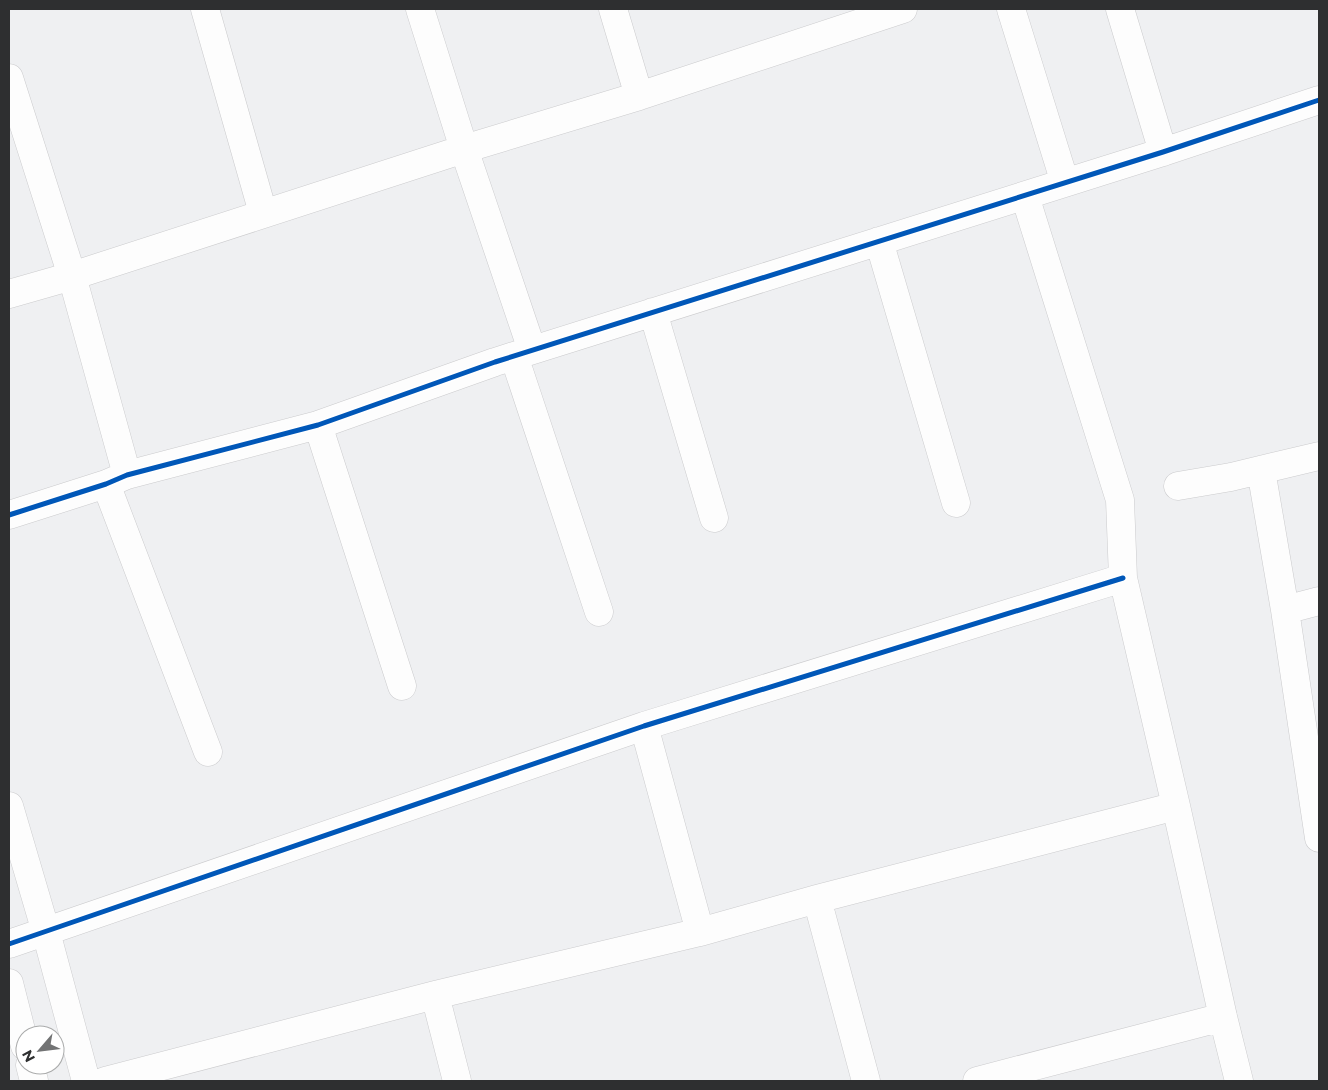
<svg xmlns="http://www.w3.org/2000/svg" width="1328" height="1090" viewBox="0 0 1328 1090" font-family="Montserrat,sans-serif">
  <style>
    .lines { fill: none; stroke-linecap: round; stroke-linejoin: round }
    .minor-casing { stroke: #cbcbcd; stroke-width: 29 }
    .primary-casing { stroke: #cbcbcd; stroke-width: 29 }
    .minor { stroke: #fdfdfd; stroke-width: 28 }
    .primary { stroke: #fdfdfd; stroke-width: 28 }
    .cycleway-casing { stroke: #fff; stroke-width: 8 }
    .cycleway { stroke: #0057b8; stroke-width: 5 }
  </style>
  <rect width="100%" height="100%" fill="#eff0f2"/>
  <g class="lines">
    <defs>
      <path id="minor" d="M205 9 263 213
        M420 9 464 149 532 350
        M613 9 639 96
        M1011 9 1065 183
        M1120 9 1163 152
        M9 78 72 276 127 475
        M1025 196 1120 500 1123 578 1176 806 1223 1017 1239 1081
        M879 241 956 503
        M9 294 72 276 464 149 639 96 903 9
        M653 312 714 518
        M514 356 599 612
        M318 425 402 686
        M1261 470 1285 610 1319 838
        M106 484 208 752
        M1178 486 1231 477 1319 456
        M9 515 106 484 127 475 318 425 495 362 1163 152 1319 100
        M1285 610 1319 601
        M644 726 700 932
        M9 806 46 932 86 1081
        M817 899 866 1081
        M9 944 644 726 1123 578
        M435 995 457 1081
        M105 1081 435 995 700 932 817 899 1176 806
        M977 1081 1223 1017"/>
      <path id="primary" d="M9 983 25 1046
        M30 1065 34 1081"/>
    </defs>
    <use href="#minor" class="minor-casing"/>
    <use href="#primary" class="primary-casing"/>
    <use href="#minor" class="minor"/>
    <use href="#primary" class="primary"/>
    <defs>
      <path id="cycleway" d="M9 515 106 484 127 475 318 425 495 362 1163 152 1319 100
        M9 944 644 726 1123 578"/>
    </defs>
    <use href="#cycleway" class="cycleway-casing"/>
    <use href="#cycleway" class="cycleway"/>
  </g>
  <rect width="1328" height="1090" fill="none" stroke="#2e2f30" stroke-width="20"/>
  <g transform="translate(40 1050) rotate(242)"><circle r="24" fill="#ffffff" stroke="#abacac"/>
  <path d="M0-4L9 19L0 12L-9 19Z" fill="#727374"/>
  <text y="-8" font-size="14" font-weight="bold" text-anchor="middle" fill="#2e2f30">N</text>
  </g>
</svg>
